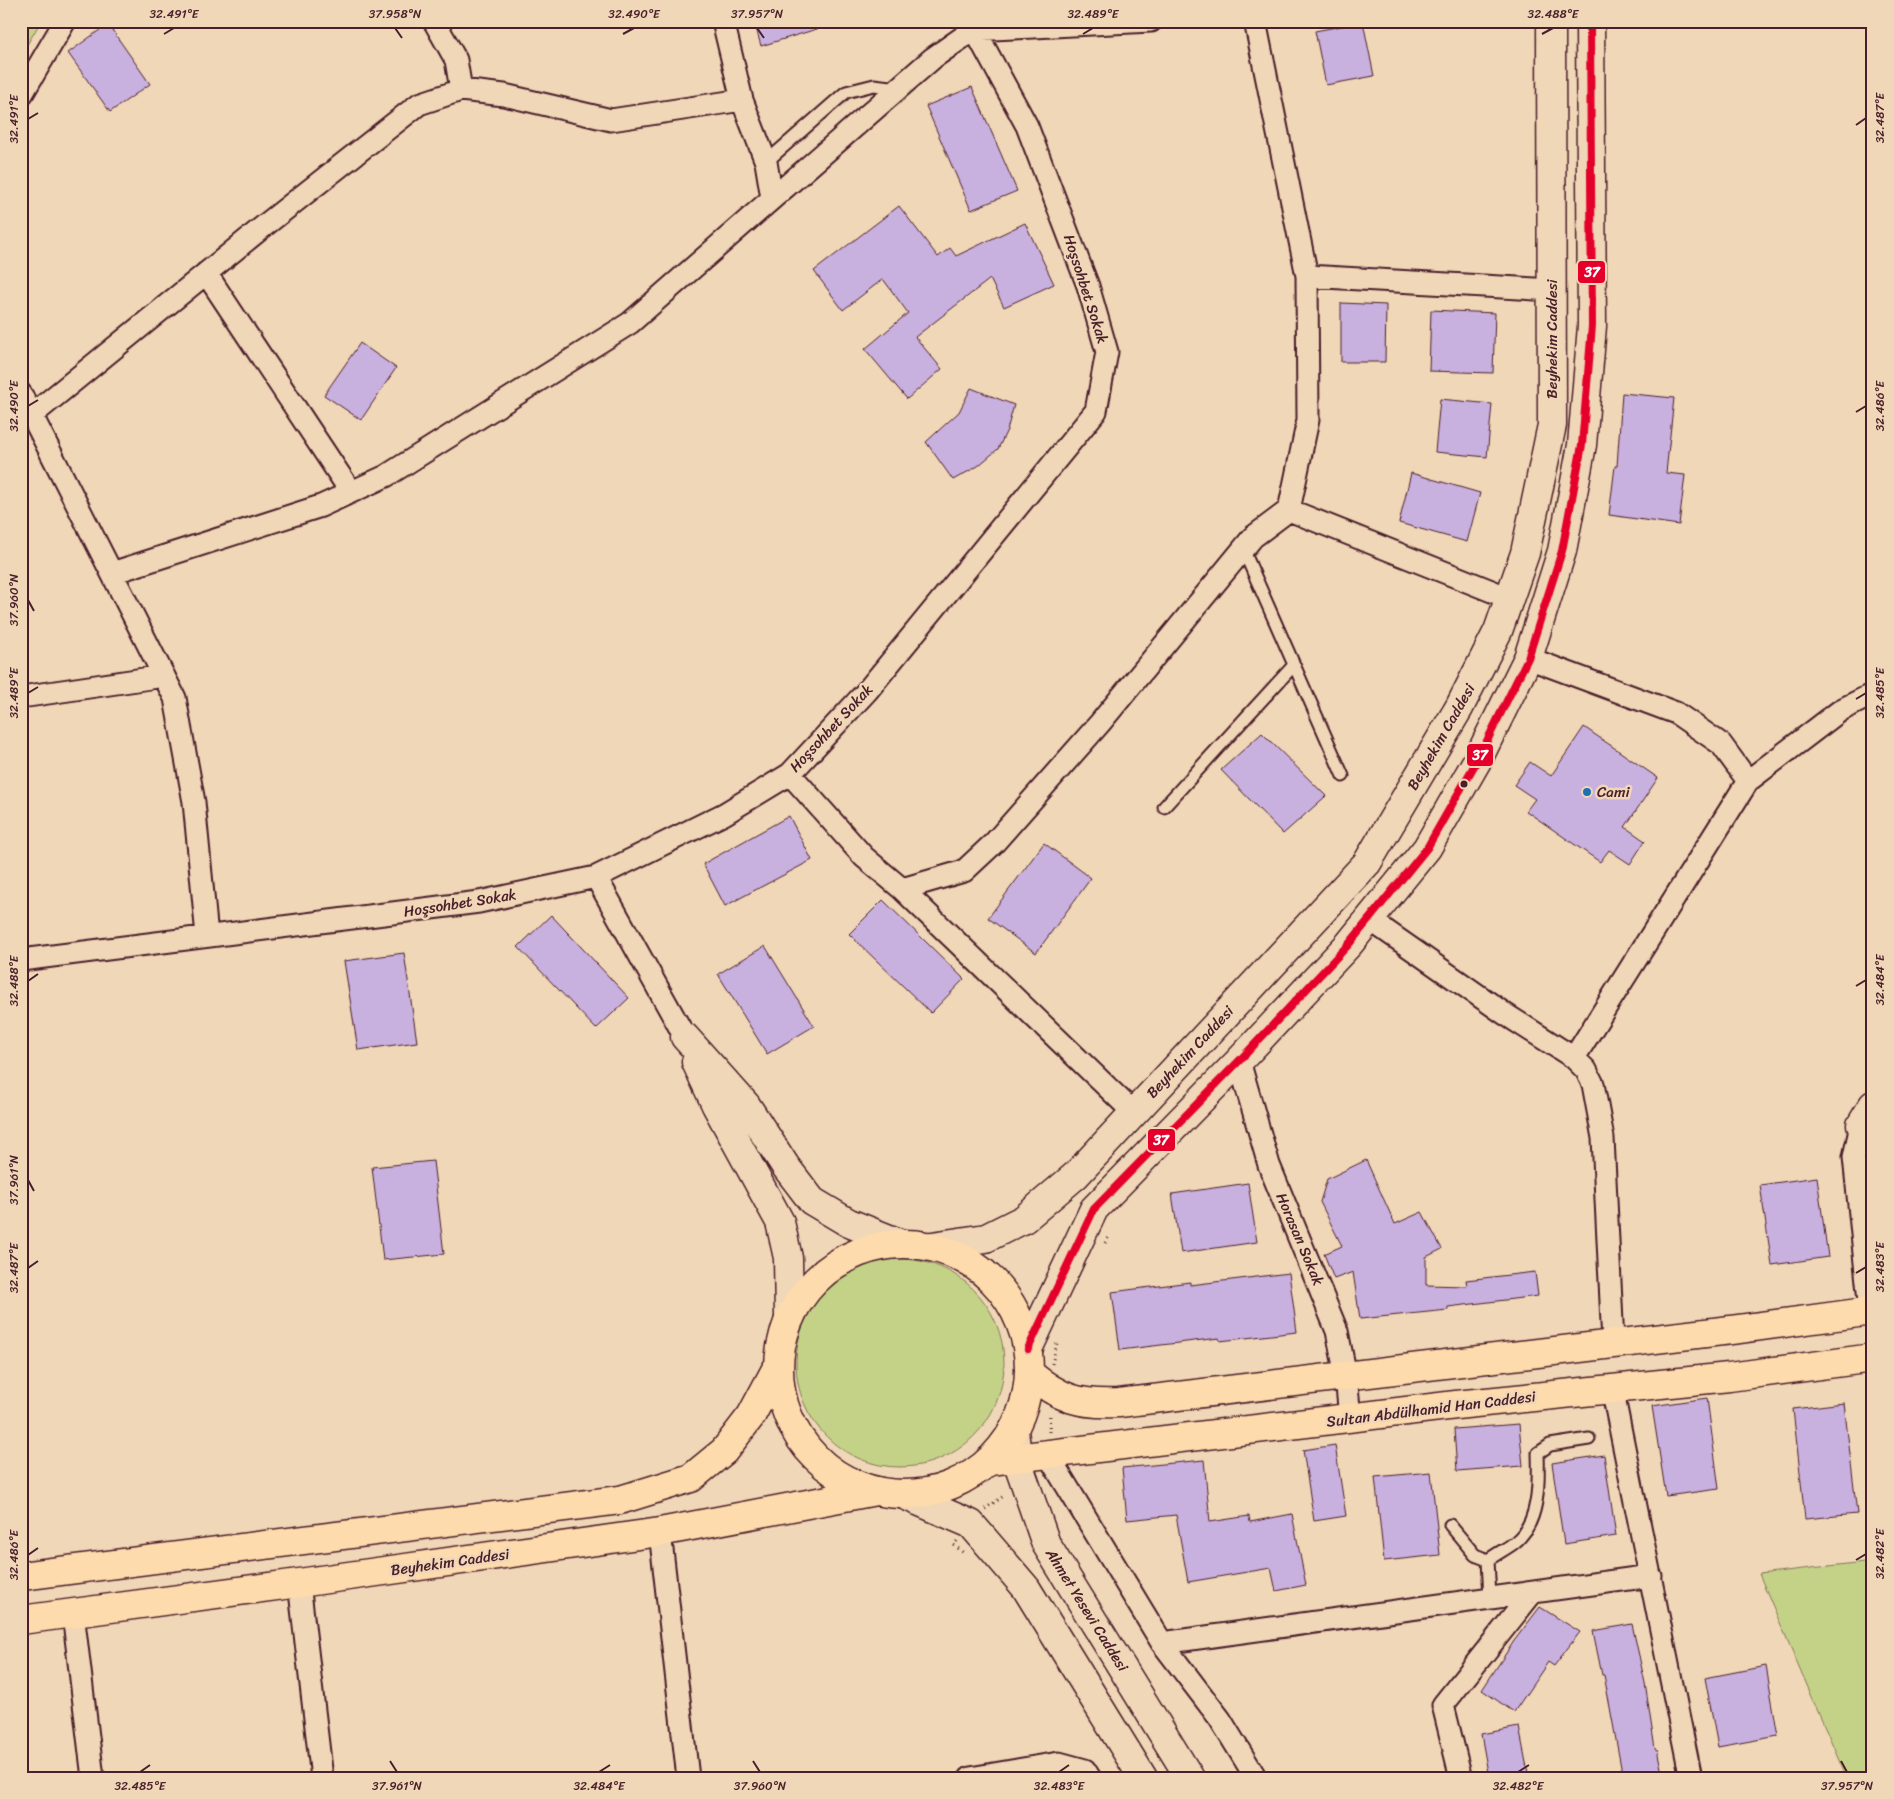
<svg xmlns="http://www.w3.org/2000/svg" width="1894" height="1799" viewBox="0 0 1894 1799" font-family="Sriracha,sans-serif">
  <style>
    .green { fill: #c3d287; stroke: #867859 }
    .building { fill: #c8b0df; stroke: #4a1f2b }
    .lines { fill: none; stroke-linecap: round; stroke-linejoin: round }
    .lane-casing { stroke: #4a1f2b; stroke-width: 15 }
    .street-casing { stroke: #4a1f2b; stroke-width: 25 }
    .secondary-casing { stroke: #4a1f2b; stroke-width: 31 }
    .primary-casing { stroke: #4a1f2b; stroke-width: 31 }
    .path { stroke: #4a1f2b; stroke-width: 3; stroke-dasharray: 1 4; stroke-linecap: butt }
    .lane { stroke: #f0d7b7; stroke-width: 11 }
    .street { stroke: #f0d7b7; stroke-width: 21 }
    .secondary { stroke: #f0d7b7; stroke-width: 28 }
    .primary { stroke: #fedbac; stroke-width: 28 }
    .bus-1-casing { stroke: #f0d7b7; stroke-width: 11 }
    .bus-1 { stroke: #e4002b; stroke-width: 8 }
    .ticks { fill: none; stroke: #4a1f2b; stroke-width: 2 }
    .bus-dot { fill: #4a1f2b; stroke: #f0d7b7; stroke-width: 2 }
    .poi-dot { fill: #1f6fb2; stroke: #f0d7b7; stroke-width: 2 }
    .labels { text-anchor: middle; dominant-baseline: central; stroke-width: 5; stroke-linejoin: round; paint-order: stroke }
    .street-label { font-size: 15px; fill: #4a1f2b; stroke: #f0d7b7 }
    .poi-label { font-size: 15px; fill: #4a1f2b; stroke: #f0d7b7; text-anchor: start }
    .line-badge { stroke: #f0d7b7; stroke-width: 2 }
    .badge-label { font-size: 14px; text-anchor: middle; font-weight: bold; fill: #fff }
    .neatline { fill: none; stroke: #4a1f2b; stroke-width: 2 }
    .ticks-label { font-size: 12px; text-anchor: middle; fill: #4a1f2b }
  </style>
  <rect width="100%" height="100%" fill="#f0d7b7"/>
  <filter id="ink" filterUnits="userSpaceOnUse"><feTurbulence type="fractalNoise" baseFrequency=".02" numOctaves="2"/><feDisplacementMap in="SourceGraphic" scale="10" xChannelSelector="R" yChannelSelector="G"/><feConvolveMatrix kernelMatrix="1 2 1 2 8 2 1 2 1" color-interpolation-filters="sRGB"/></filter>
  <g filter="url(#ink)">
    <path class="green" d="M21 21H41L21 55Z
      M796 1363a104 104 0 1 1 208 0a104 104 0 1 1-208 0Z
      M1873 1561V1778H1847L1759 1574Z"/>
    <path class="building" d="M754 21H830V25L761 46Z
      M1363 22 1374 76 1326 85 1315 31Z
      M108 24 150 84 110 112 68 53Z
      M972 87 1017 191 971 210 926 106Z
      M899 206 938 257 950 248 956 256 1025 223 1054 284 1004 307 990 279 915 337 942 369 907 399 865 349 908 313 883 279 843 310 814 271Z
      M1341 303 1386 305 1385 362H1341Z
      M1431 310 1495 313 1493 373 1429 371Z
      M360 343 396 368 361 420 324 395Z
      M971 388 1014 405 1007 430 998 449 978 466 953 480 926 442 959 412Z
      M1622 393 1674 398 1666 473 1685 475 1679 525 1609 515 1615 466H1617Z
      M1440 399 1492 404 1487 457 1435 452Z
      M1411 473 1480 493 1467 542 1399 523Z
      M1584 727 1658 778 1625 827 1645 841 1630 864 1609 850 1600 862 1526 811 1535 799 1514 785 1530 762 1551 776Z
      M1262 733 1326 796 1283 834 1221 770Z
      M789 816 812 860 725 906 703 864Z
      M1044 843 1091 878 1036 953 988 918Z
      M883 900 964 979 931 1013 849 934Z
      M551 915 629 998 596 1029 518 947Z
      M765 946 814 1026 767 1054 718 974Z
      M404 953 417 1042 358 1050 344 961Z
      M1366 1160 1395 1224 1422 1212 1442 1249 1426 1257V1285L1467 1286 1466 1280 1535 1272 1538 1296 1448 1307V1310L1360 1319 1353 1272 1334 1279 1324 1254 1342 1246 1320 1202 1327 1179Z
      M433 1161 444 1254 383 1260 372 1167Z
      M1817 1177 1828 1257 1772 1265 1760 1185Z
      M1248 1183 1257 1242 1181 1253 1172 1194Z
      M1289 1273 1297 1332 1220 1341 1219 1338 1120 1350 1112 1292 1190 1282V1285Z
      M1707 1398 1719 1489 1666 1496 1652 1406Z
      M1844 1403 1857 1514 1805 1519 1793 1409Z
      M1519 1424 1523 1466 1457 1471 1454 1429Z
      M1335 1445 1346 1516 1314 1521 1303 1450Z
      M1604 1455 1616 1536 1564 1544 1552 1463Z
      M1204 1460 1210 1522 1249 1516 1250 1522 1292 1514 1306 1585 1276 1591 1271 1568 1188 1582 1176 1515 1127 1520 1122 1468Z
      M1431 1472 1440 1555 1384 1561 1375 1477Z
      M1540 1607 1580 1632 1554 1666 1548 1662 1514 1712 1482 1690 1514 1641Z
      M1632 1624 1645 1683 1655 1749H1657L1663 1778H1623L1604 1675H1602L1593 1631Z
      M1766 1666 1778 1736 1718 1747 1705 1678Z
      M1519 1727 1528 1773 1503 1778H1489L1481 1734Z"/>
    <g class="lines">
      <defs>
        <path id="lane" d="M766 162 846 92 874 85 898 88
          M1243 549 1343 776
          M1164 807 1294 665
          M1450 1525 1475 1555 1488 1560 1490 1598
          M1488 1560C1496 1554 1506 1549 1514 1543 1540 1523 1539 1482 1538 1453L1550 1445 1589 1439"/>
        <path id="street" d="M434 21 456 60 461 90
          M723 21 742 100 766 162 772 198
          M21 96 65 21
          M206 273 351 492
          M1307 276 1553 290
          M21 394 175 698 194 802 207 936
          M32 415 264 226 419 104 461 90 504 95 611 120 742 100
          M1289 510 1509 598
          M112 573 321 506 386 476 630 323 933 58 973 30 1151 21
          M1528 658 1676 713 1721 744 1748 781
          M21 697 164 676
          M790 774 864 857 902 889 964 871 994 843 1100 723 1253 537 1289 510 1308 420 1307 276 1255 21
          M596 877 685 1037
          M902 889 1133 1112
          M1369 919 1505 1014 1574 1058 1586 1070 1593 1084 1603 1138 1613 1343
          M21 960 479 902 596 877 724 814 790 774 867 691 1096 411 1107 352 1088 286 1027 126 970 21
          M1574 1058 1748 781 1841 710 1873 694
          M1239 1061 1269 1165 1337 1331 1346 1376 1350 1418
          M1861 1125 1854 1157 1870 1311
          M1612 1388 1691 1778
          M1048 1455 1162 1643 1220 1719 1256 1778
          M660 1532 688 1778
          M299 1583 322 1778
          M73 1613 93 1778
          M1162 1643 1651 1576
          M970 1778 1059 1763 1085 1770 1090 1778
          M1461 1778 1443 1705 1532 1593"/>
        <path id="secondary" d="M685 1037 746 1105 786 1167 812 1201 849 1223 899 1243
          M696 1062 716 1105 780 1222 788 1258 789 1317
          M1861 1125 1873 1105
          M932 1246 986 1238 1024 1219 1076 1175 1367 863 1459 708 1498 631 1525 553 1552 425 1551 21
          M1028 1349 1094 1209 1239 1061 1349 944 1427 848 1478 759 1528 658 1562 551 1582 445 1592 326 1590 21
          M1014 1431 1018 1463 1046 1544 1190 1778
          M904 1495 971 1524 1026 1588 1143 1778"/>
        <path id="primary" d="M779 1369a125 125 0 1 1 250 0a125 125 0 1 1-250 0Z
          M1029 1373C1060 1399 1080 1405 1119 1403L1739 1329 1873 1311
          M990 1461 1456 1405 1729 1377 1873 1358
          M21 1576 620 1500 691 1478 724 1451 751 1416 775 1371
          M21 1620 299 1583 660 1532 876 1491"/>
      </defs>
      <use href="#lane" class="lane-casing"/>
      <use href="#street" class="street-casing"/>
      <use href="#secondary" class="secondary-casing"/>
      <use href="#primary" class="primary-casing"/>
      <path class="path" d="M1105 1243 1110 1235
        M1052 1364 1057 1343
        M1049 1432 1050 1413
        M985 1509 1005 1495
        M957 1541 954 1545 965 1554"/>
      <use href="#lane" class="lane"/>
      <use href="#street" class="street"/>
      <use href="#secondary" class="secondary"/>
      <use href="#primary" class="primary"/>
      <defs>
        <path id="bus-1" d="M1028 1349 1094 1209 1239 1061 1349 944 1427 848 1478 759 1528 658 1562 551 1582 445 1592 326 1590 21"/>
      </defs>
      <use href="#bus-1" class="bus-1-casing"/>
      <use href="#bus-1" class="bus-1"/>
    </g>
  </g>
  <path class="ticks" d="M395 28 402 38M757 28 764 38M164 34 174 28M623 34 634 28M1083 34 1093 28M1542 34 1553 28M28 119 38 113M1856 125 1866 118M28 406 38 400M1856 412 1866 406M28 600 34 611M28 693 38 687M1856 699 1866 693M28 981 38 974M1856 986 1866 980M28 1180 34 1191M28 1268 38 1261M1856 1273 1866 1267M28 1555 38 1548M1856 1560 1866 1554M390 1761 397 1772M753 1761 760 1772M1841 1761 1847 1772M140 1772 150 1765M599 1772 610 1765M1059 1772 1069 1765M1518 1772 1529 1765"/>
  <circle class="bus-dot" cx="1464" cy="784" r="4.5"/>
  <circle class="poi-dot" cx="1587" cy="792" r="5"/>
  <g class="labels">
    <g class="street-label">
      <text transform="translate(1086 289) rotate(72)">Hoşsohbet Sokak</text>
      <text transform="translate(1552 339) rotate(-90)">Beyhekim Caddesi</text>
      <text transform="translate(831 728) rotate(-47)">Hoşsohbet Sokak</text>
      <text transform="translate(1441 737) rotate(-60)">Beyhekim Caddesi</text>
      <text transform="translate(460 903) rotate(-9)">Hoşsohbet Sokak</text>
      <text transform="translate(1190 1052) rotate(-47)">Beyhekim Caddesi</text>
      <text transform="translate(1300 1239) rotate(67)">Horasan Sokak</text>
      <text transform="translate(1431 1409) rotate(-7)">Sultan Abdülhamid Han Caddesi</text>
      <text transform="translate(450 1562) rotate(-8)">Beyhekim Caddesi</text>
      <text transform="translate(1087 1610) rotate(58)">Ahmet Yesevi Caddesi</text>
    </g>
    <g class="poi-label">
      <text x="1597" y="792">Cami</text>
    </g>
  </g>
  <g class="line-badge">
    <rect x="1577" y="260" width="29" height="24" rx="5" fill="#e4002b"/>
    <rect x="1466" y="743" width="28" height="24" rx="5" fill="#e4002b"/>
    <rect x="1147" y="1128" width="29" height="24" rx="5" fill="#e4002b"/>
  </g>
  <g class="badge-label">
    <text x="1592" y="277">37</text>
    <text x="1480" y="760">37</text>
    <text x="1161" y="1145">37</text>
  </g>
  <rect width="1894" height="1799" fill="none" stroke="#f0d7b7" stroke-width="55"/>
  <rect x="28" y="28" width="1838" height="1744" class="neatline"/>
  <g class="ticks-label">
    <text x="174" y="18">32.491°E</text>
    <text x="395" y="18">37.958°N</text>
    <text x="634" y="18">32.490°E</text>
    <text x="757" y="18">37.957°N</text>
    <text x="1093" y="18">32.489°E</text>
    <text x="1553" y="18">32.488°E</text>
    <text transform="translate(1880 118) rotate(-90)" y="4">32.487°E</text>
    <text transform="translate(14 119) rotate(-90)" y="4">32.491°E</text>
    <text transform="translate(1880 406) rotate(-90)" y="4">32.486°E</text>
    <text transform="translate(14 406) rotate(-90)" y="4">32.490°E</text>
    <text transform="translate(14 600) rotate(-90)" y="4">37.960°N</text>
    <text transform="translate(1880 693) rotate(-90)" y="4">32.485°E</text>
    <text transform="translate(14 693) rotate(-90)" y="4">32.489°E</text>
    <text transform="translate(1880 980) rotate(-90)" y="4">32.484°E</text>
    <text transform="translate(14 981) rotate(-90)" y="4">32.488°E</text>
    <text transform="translate(14 1180) rotate(-90)" y="4">37.961°N</text>
    <text transform="translate(1880 1267) rotate(-90)" y="4">32.483°E</text>
    <text transform="translate(14 1268) rotate(-90)" y="4">32.487°E</text>
    <text transform="translate(1880 1554) rotate(-90)" y="4">32.482°E</text>
    <text transform="translate(14 1555) rotate(-90)" y="4">32.486°E</text>
    <text x="140" y="1790">32.485°E</text>
    <text x="397" y="1790">37.961°N</text>
    <text x="599" y="1790">32.484°E</text>
    <text x="760" y="1790">37.960°N</text>
    <text x="1059" y="1790">32.483°E</text>
    <text x="1518" y="1790">32.482°E</text>
    <text x="1847" y="1790">37.957°N</text>
  </g>
</svg>
